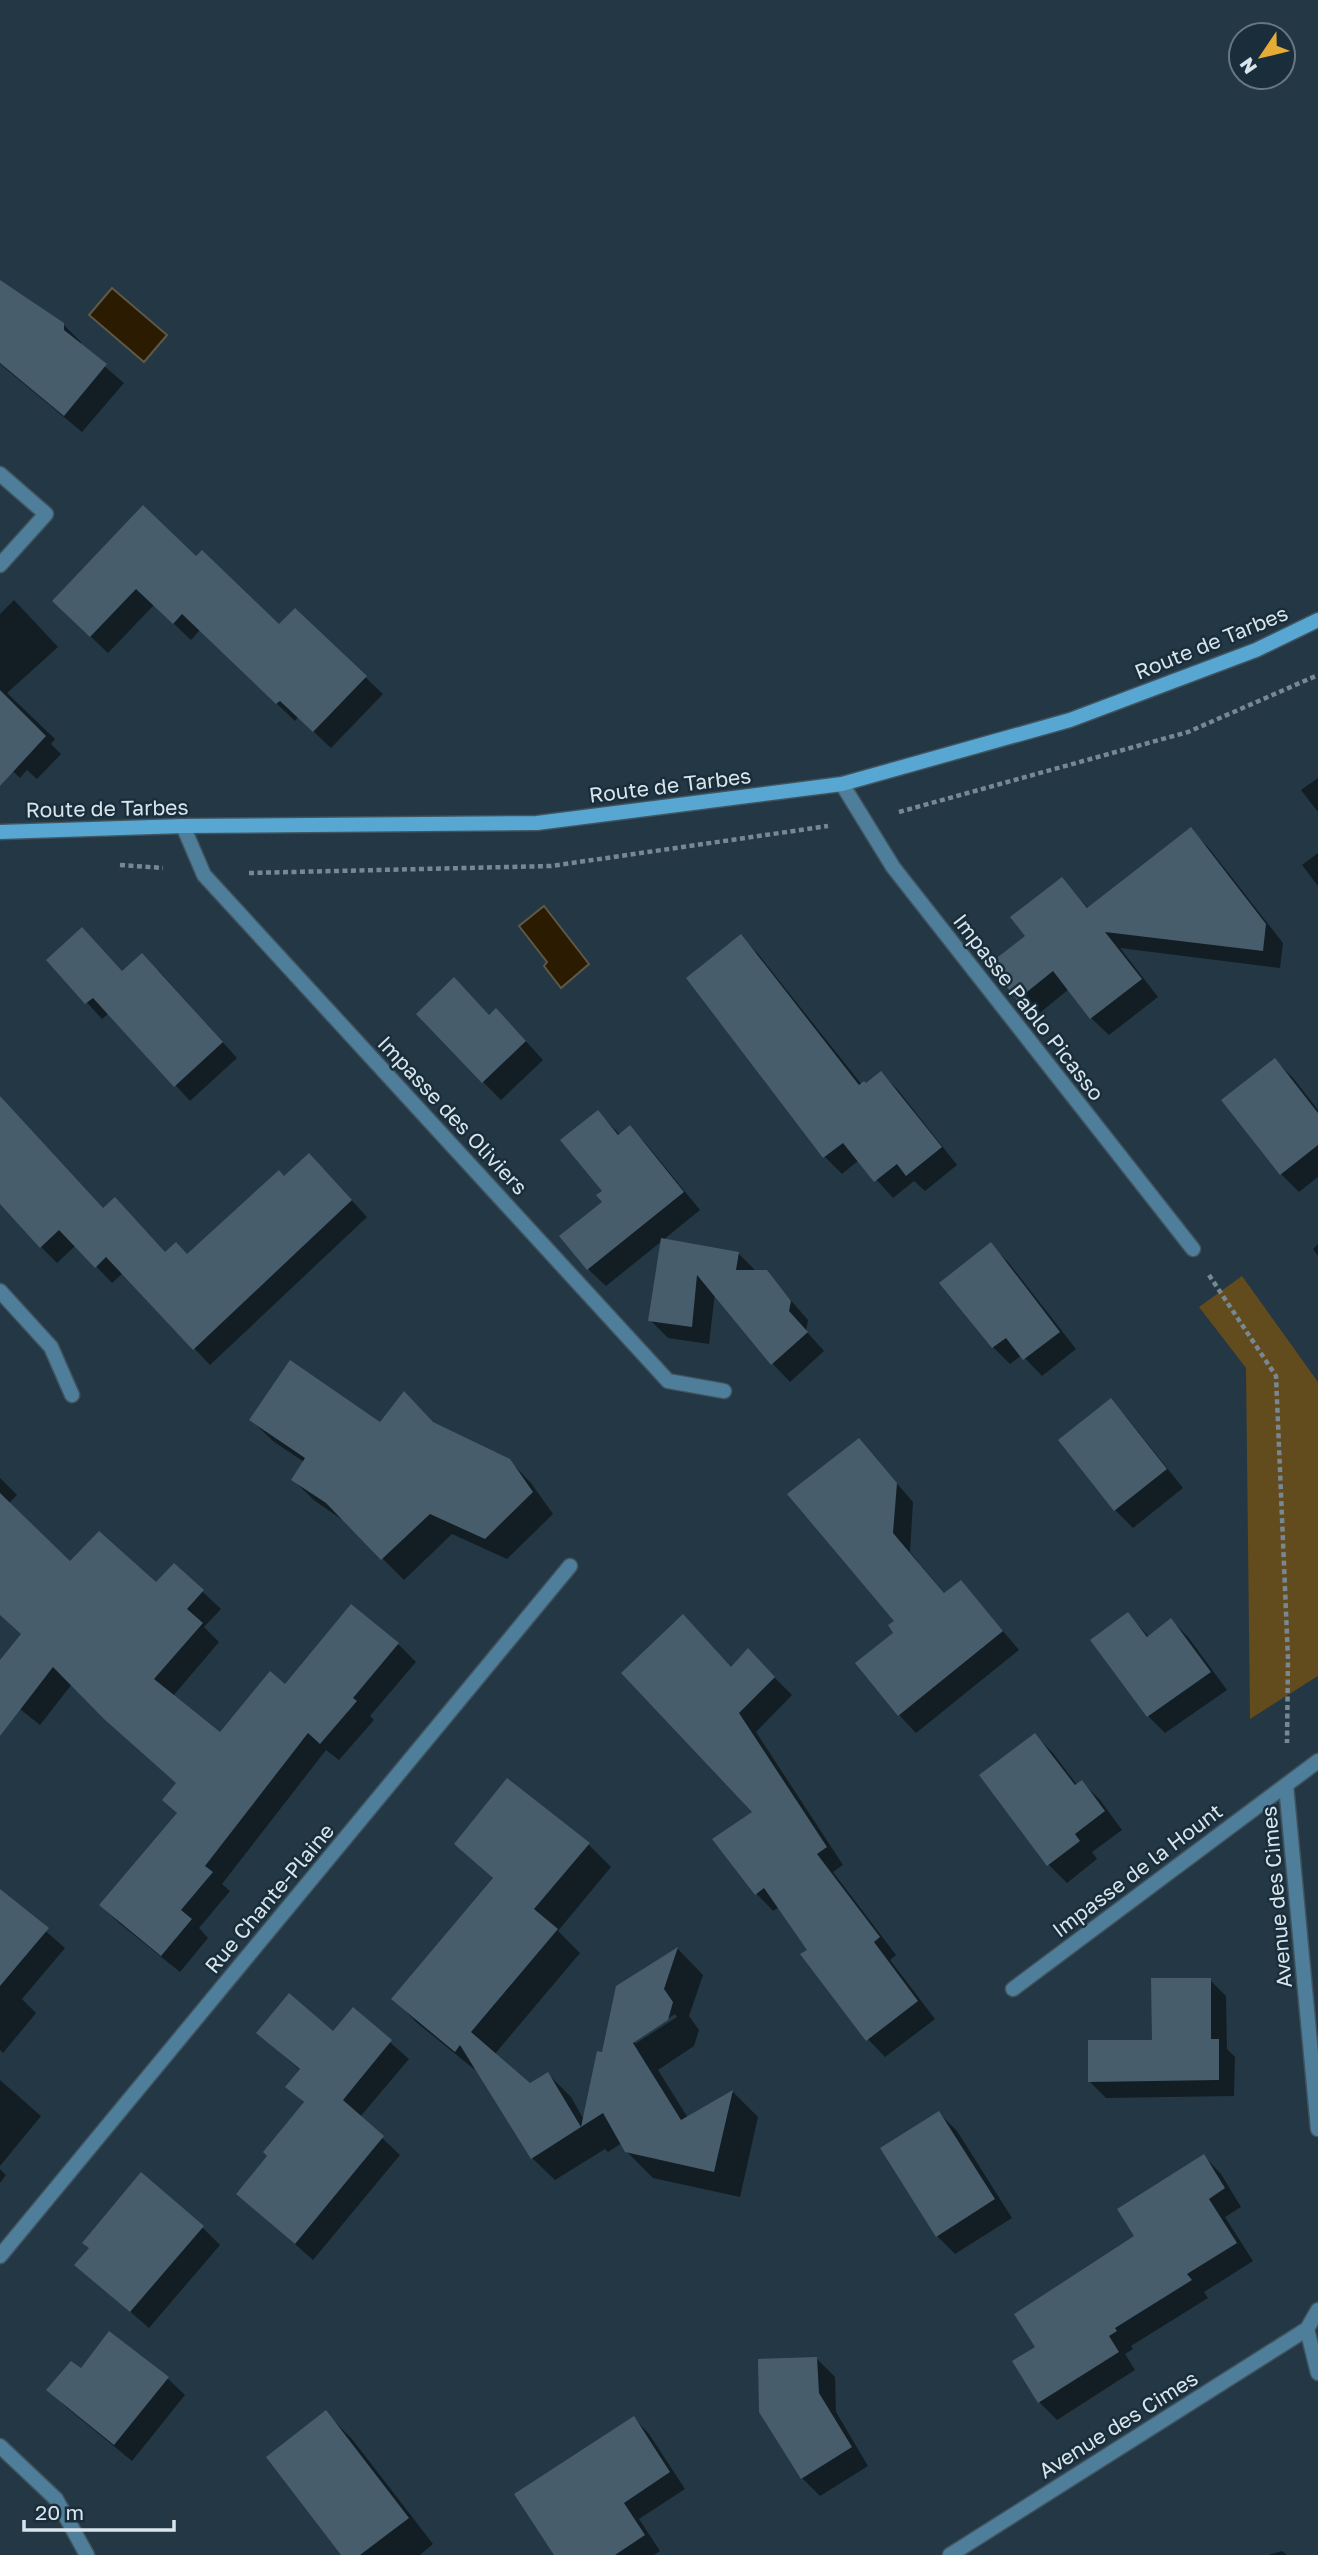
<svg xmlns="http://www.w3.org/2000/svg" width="1318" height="2555" viewBox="0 0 1318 2555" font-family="'Golos Text',sans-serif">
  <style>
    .green { fill: #624b1d }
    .water { fill: #2b1b00; stroke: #5f5847; stroke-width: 2 }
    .shadow { fill: #0007; fill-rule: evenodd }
    .building { fill: #475d6b }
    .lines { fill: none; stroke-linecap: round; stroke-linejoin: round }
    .street-casing { stroke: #40545f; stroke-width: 17 }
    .secondary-casing { stroke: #40545f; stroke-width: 17 }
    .path { stroke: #788892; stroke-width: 4.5; stroke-dasharray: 5 3.5; stroke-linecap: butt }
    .street { stroke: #4f7e9a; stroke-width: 14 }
    .secondary { stroke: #58a6d2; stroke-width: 14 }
    .labels { text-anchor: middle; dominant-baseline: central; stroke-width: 5; stroke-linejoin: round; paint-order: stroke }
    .street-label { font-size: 21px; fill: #d9e5ed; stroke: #192e3a }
  </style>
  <rect width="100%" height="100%" fill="#233844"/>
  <path class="green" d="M1242 1276 1318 1382V1676L1250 1719 1246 1368 1199 1307Z"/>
  <path class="water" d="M112 288 167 335 144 362 89 315Z
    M544 906 589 964 561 988 544 966 547 962 519 926Z"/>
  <path class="shadow" d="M0 308 63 324 81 342V346L124 383 82 432 0 364Z
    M196 559 279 627 365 677 383 694 331 748 298 717 295 721 200 630 191 640 154 605 108 653 71 618Z
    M14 600 58 647 7 693 55 739 51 744 61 754 37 779 27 770 20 778 0 759V614Z
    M1318 778V812L1301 790Z
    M1190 830 1208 847 1283 943 1280 968 1120 948 1158 997 1109 1035 1091 1018 1069 989 1036 1016 1018 999 1027 936 1062 879 1089 909Z
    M1318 853V886L1302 865Z
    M741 937 758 954 862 1085H867L881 1073 898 1090 957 1165 925 1191 914 1181 893 1198 859 1160 842 1174 825 1157 689 978Z
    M48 960 123 973 158 970 237 1058 190 1101 109 1013 102 1019Z
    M490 1017 514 1028 543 1060 501 1100 483 1082Z
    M1275 1060 1293 1078 1318 1110V1177L1299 1192 1281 1174Z
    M598 1112 620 1135 630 1127 647 1145 700 1210 663 1240 739 1254 757 1272H766L808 1320 806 1331 824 1351 790 1382 773 1364 715 1293 709 1344 668 1338 650 1320 662 1241 606 1286 588 1269 605 1202Z
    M0 1136 166 1254 188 1256 284 1178 326 1172 367 1217 210 1365 123 1273 112 1283 76 1245 57 1263 41 1247 0 1201Z
    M1318 1244V1256L1313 1249Z
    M991 1245 1008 1262 1076 1349 1042 1376 1022 1355 1010 1364 993 1347Z
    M1111 1401 1128 1419 1183 1488 1133 1528 1115 1510Z
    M251 1420 380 1425 509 1460 531 1483 553 1514 507 1559 452 1534 404 1580 347 1523 315 1501 293 1480 304 1462 273 1441Z
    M859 1440 913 1502 910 1552 945 1594 961 1582 1019 1650 916 1733 899 1715 896 1622Z
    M0 1478 17 1495 8 1504 70 1563 156 1584 174 1565 221 1609 204 1627 219 1642 173 1696 220 1734 286 1686 398 1644 416 1662 370 1716 374 1720 339 1760 326 1750 222 1884 230 1891 199 1928 208 1938 180 1972 119 1923 101 1905 178 1814 164 1800 178 1784 72 1684 40 1725 0 1693V1662L23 1634 0 1611Z
    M1128 1614 1149 1637 1171 1620 1188 1637 1227 1690 1165 1733 1148 1716 1092 1640Z
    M765 1668 792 1695 756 1732 843 1865 833 1872 896 1955 890 1960 935 2019 885 2057 868 2039 779 1907 773 1911 756 1893 755 1813 732 1669Z
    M1035 1735 1053 1753 1077 1785 1082 1782 1100 1800 1122 1830 1092 1852 1097 1859 1067 1883 1049 1865Z
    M456 1844H588L611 1867 558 1931 580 1953 494 2055 530 2086 548 2074 571 2097 584 2120 603 2054 617 1987 678 1949 703 1975 689 2016 699 2030 694 2046 658 2070 688 2118 733 2092 758 2117 740 2197 653 2178 626 2151 622 2143 608 2152 605 2149 555 2180 532 2158 480 2074 416 2022 394 1999 494 1879ZM675 2014 677 2017 635 2044V2040Z
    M0 1891 65 1948 22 1999 36 2013 3 2053 0 2050Z
    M1210 1980 1226 1996 1227 2049 1235 2057 1234 2096 1106 2098 1090 2082 1154 2042Z
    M353 2010 409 2059 360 2117 400 2155 313 2260 238 2194 270 2156 305 2104 288 2086 301 2071 258 2033H334Z
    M0 2080 41 2116 0 2166Z
    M939 2113 957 2131 1012 2218 955 2254 937 2236Z
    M1204 2156 1221 2174 1241 2207 1225 2217 1253 2261 1204 2292 1208 2298 1131 2346 1133 2349 1125 2354 1135 2370 1057 2420 1039 2402 1037 2348 1137 2237Z
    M0 2169 6 2175 0 2183Z
    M203 2228 220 2245 149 2328 77 2265 91 2249Z
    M817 2359 835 2377 836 2412 868 2466 820 2496 802 2478Z
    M81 2370 167 2378 185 2395 132 2461 66 2407 49 2390Z
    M326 2413 352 2439 433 2544 420 2555H343Z
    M634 2418 649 2434 685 2489 639 2519 660 2551 654 2555H556Z
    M1282 2551 1287 2555H1268Z"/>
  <path class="building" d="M0 280 64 323V330L107 364 64 416 0 363Z
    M143 505 196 556 202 550 279 624 295 608 367 676 313 732 280 701 276 704 182 614 173 624 136 589 90 637 52 601Z
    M0 690 46 736 0 786Z
    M1191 827 1266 924 1263 951 1105 932 1142 979 1090 1019 1053 971 1017 1000 989 964 1025 936 1010 917 1062 877 1087 908Z
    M82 927 122 971 142 953 223 1042 174 1087 93 998 85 1004 46 960Z
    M741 934 859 1085 864 1081 866 1083 881 1071 942 1147 906 1176 897 1164 874 1182 843 1143 823 1158 686 978Z
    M454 977 489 1015 496 1008 526 1041 482 1083 416 1014Z
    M1275 1058 1318 1113V1145L1280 1175 1221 1100Z
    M0 1096 103 1208 115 1197 165 1252 176 1242 187 1254 279 1170 284 1176 309 1153 352 1200 193 1350 106 1257 95 1268 59 1230 40 1248 0 1204Z
    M598 1110 618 1135 630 1125 684 1192 587 1270 559 1236 602 1202 596 1195 602 1191 560 1140Z
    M661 1238 739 1252 736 1270H767L791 1301 789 1311 808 1332 771 1365 697 1275 692 1327 648 1321Z
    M991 1242 1060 1332 1023 1360 1006 1338 992 1348 939 1283Z
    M290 1360 380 1422 404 1391 433 1422 510 1459 533 1492 485 1539 430 1514 381 1560 326 1503 291 1480 305 1458 249 1420Z
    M1111 1398 1167 1469 1114 1511 1058 1440Z
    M859 1438 897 1483 893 1533 944 1593 961 1580 1003 1631 898 1716 855 1663 893 1633 888 1625 894 1621 787 1494Z
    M0 1493 70 1561 99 1531 156 1582 174 1563 204 1590 187 1609 203 1623 154 1679 220 1732 270 1671 285 1684 351 1604 399 1643 353 1698 357 1701 320 1744 308 1733 205 1866 213 1872 181 1910 192 1919 161 1956 99 1905 177 1813 162 1800 176 1783 104 1719 53 1667 0 1736V1660L21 1634 0 1615Z
    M1128 1612 1147 1637 1171 1618 1211 1672 1147 1717 1090 1640Z
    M683 1614 731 1667 748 1648 775 1677 739 1713 827 1847 817 1854 880 1937 874 1942 918 2001 866 2041 800 1954 807 1950 764 1888 755 1895 712 1839 752 1812 621 1673Z
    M1035 1733 1075 1785 1082 1780 1105 1811 1075 1834 1080 1841 1047 1866 979 1775Z
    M507 1778 590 1843 534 1909 558 1929 471 2032 530 2083 548 2072 581 2127 531 2159 460 2045 455 2052 391 1999 493 1878 454 1844Z
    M0 1889 49 1928 0 1986Z
    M678 1947 664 1989 673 2002 668 2020 633 2043 681 2120 733 2090 714 2172 625 2152 603 2113 581 2127 597 2051 602 2052 616 1986Z
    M1151 1978H1211V2039H1219V2080L1088 2082V2040H1152Z
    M289 1993 333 2031 353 2007 392 2040 343 2100 384 2136 295 2244 236 2194 267 2156 263 2152 304 2102 285 2087 300 2069 256 2033Z
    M939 2111 995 2199 936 2237 880 2148Z
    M1204 2154 1225 2188 1209 2199 1237 2243 1187 2274 1192 2280 1115 2328 1117 2331 1109 2336 1119 2352 1038 2403 1012 2361 1035 2347 1014 2314 1134 2236 1117 2209Z
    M141 2172 204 2226 130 2312 74 2265 89 2248 82 2243Z
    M109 2331 169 2377 114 2445 46 2390 71 2361 81 2368Z
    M817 2357 819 2393 852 2447 801 2479 759 2412 758 2359Z
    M326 2410 409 2518 360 2555H341L266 2457Z
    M634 2416 670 2472 624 2503 645 2535 615 2555H554L514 2494Z"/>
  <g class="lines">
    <defs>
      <path id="street" d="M0 474 46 514 0 565
        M842 784 893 867 1193 1249
        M183 826 204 875 668 1381 724 1391
        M0 1291 51 1347 72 1395
        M1286 1785 1318 2129
        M1013 1989 1318 1761
        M0 2256 570 1566
        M1307 2329 1318 2310
        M0 2446 56 2499 87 2555
        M950 2555 1307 2329 1318 2373"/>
      <path id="secondary" d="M0 832 183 826 537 823 842 784 1070 720 1256 650 1318 620"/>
    </defs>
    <use href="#street" class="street-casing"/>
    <use href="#secondary" class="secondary-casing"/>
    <path class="path" d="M899 812 1188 732 1318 675
      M120 865 163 868
      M249 873 551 866 828 826
      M1209 1275 1276 1376 1288 1659 1287 1743"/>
    <use href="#street" class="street"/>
    <use href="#secondary" class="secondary"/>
  </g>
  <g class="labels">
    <g class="street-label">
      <text transform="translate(1211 642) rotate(-22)">Route de Tarbes</text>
      <text transform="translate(670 785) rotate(-7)">Route de Tarbes</text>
      <text transform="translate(107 808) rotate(-1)">Route de Tarbes</text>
      <text transform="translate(1029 1007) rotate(52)">Impasse Pablo Picasso</text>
      <text transform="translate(453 1115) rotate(47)">Impasse des Oliviers</text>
      <text transform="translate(1137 1870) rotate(-37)">Impasse de la Hount</text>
      <text transform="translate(1276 1897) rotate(-95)">Avenue des Cimes</text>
      <text transform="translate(269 1898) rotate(-50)">Rue Chante-Plaine</text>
      <text transform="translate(1118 2424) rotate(-32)">Avenue des Cimes</text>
    </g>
  </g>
  <g transform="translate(1262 56) rotate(235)"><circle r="33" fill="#192e3a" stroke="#667782" stroke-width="2"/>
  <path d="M0-5L12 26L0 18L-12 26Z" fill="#e5ad35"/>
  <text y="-10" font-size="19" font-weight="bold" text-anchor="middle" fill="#d9e5ed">N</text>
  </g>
  <path d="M24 2520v10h150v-10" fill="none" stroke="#d9e5ed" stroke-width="3.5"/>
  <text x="35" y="2520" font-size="21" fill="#d9e5ed" stroke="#192e3a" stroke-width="5" paint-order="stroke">20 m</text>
</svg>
